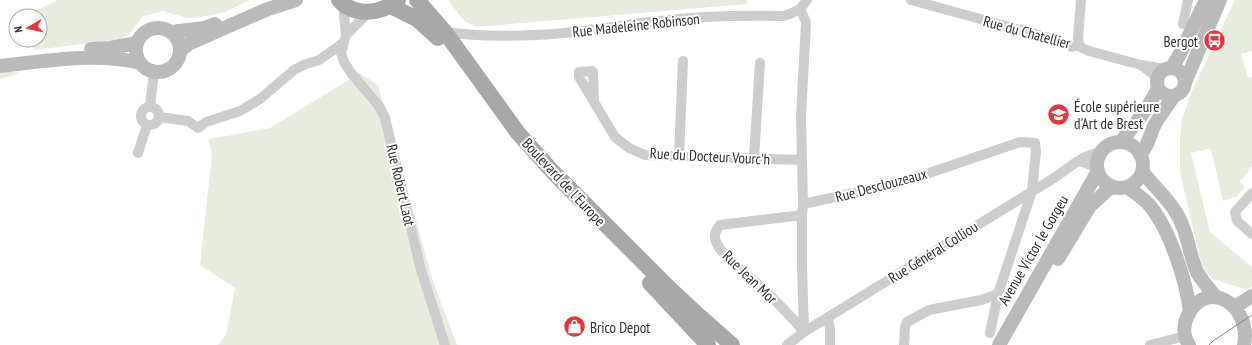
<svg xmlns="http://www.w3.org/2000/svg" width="1252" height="345" viewBox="0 0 1252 345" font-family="'PT Sans Narrow',sans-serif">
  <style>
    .green { fill: #e6eddf }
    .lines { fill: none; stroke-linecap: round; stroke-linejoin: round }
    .street { stroke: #cdcdcd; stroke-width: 10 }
    .secondary { stroke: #bababa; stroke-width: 14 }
    .primary { stroke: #a8a8a8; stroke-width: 16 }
    .tram { stroke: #858585; stroke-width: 1 }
    .labels { text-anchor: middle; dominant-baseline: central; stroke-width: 4; stroke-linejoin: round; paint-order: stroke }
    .street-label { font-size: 15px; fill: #303030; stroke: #fff }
    .poi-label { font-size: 15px; fill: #303030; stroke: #fff; text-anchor: start }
  </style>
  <rect width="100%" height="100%" fill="#fff"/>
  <path class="green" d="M58 0H250L225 12 201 17 187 18 163 11 143 16 130 33 121 39 35 50 30 45 29 40H40V16H32L37 10Z
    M448 0H747V4L477 27 464 21Z
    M1235 0H1252V51L1241 54 1248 78 1252 77V166L1240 182 1245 187 1236 197 1223 201 1211 149H1209L1191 153 1210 232 1252 267V286L1247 290 1213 279 1205 271 1200 258 1180 172V137L1182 119 1191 93Z
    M0 70 20 73 0 79Z
    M360 73 378 85 433 281 457 345H218L226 335 235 288 200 265 212 154 208 139 270 128Z"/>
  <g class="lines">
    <path class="street" d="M911 0 1057 40 1072 47 1079 44
      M343 4 346 35
      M369 12 346 35 341 53 344 62 351 73 379 106 385 118 421 270 445 345
      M1183 24 1188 0
      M445 32C487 38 542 36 584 31 609 28 634 23 659 21 700 16 742 15 783 16L790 14 800 9
      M1079 44 1082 48 1089 51 1141 65 1165 69
      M1079 44 1078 38 1081 0
      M1141 65 1154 75 1157 80
      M594 102 593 72 592 71 579 72V77L615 137 629 148 645 155 802 160
      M150 106 154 72
      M141 116a9 9 0 1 1 18 0a9 9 0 1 1-18 0Z
      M159 117 188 121 198 128 206 122 240 111 260 99 294 70 306 64 319 60 343 43
      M138 153 147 125
      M679 157 683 61
      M754 158 760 63
      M1080 161 1091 165H1097
      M1252 193 1235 212 1237 221 1252 234
      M803 204 900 183 1020 142 1035 143 1036 152 1032 191 998 294 990 333
      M802 215 720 225C715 231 713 237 717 244 724 258 747 275 759 285 775 300 791 316 804 332
      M828 318 830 329V345
      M804 332 802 266V215L803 204 801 117 806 22 800 9 807 0
      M787 345 804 332 1054 178C1068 169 1083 154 1100 153
      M904 345 905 327 907 322 929 310 981 300 998 294
      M1150 345 1185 336"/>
    <path class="secondary" d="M136 50a22 22 0 1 1 44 0a22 22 0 1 1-44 0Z
      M171 32 204 28 215 24
      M91 49 110 48 137 43
      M181 50 190 43 268 9 296 0
      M0 66C46 61 95 52 140 63
      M1172 67 1180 54 1206 0
      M1157 82a14 14 0 1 1 28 0a14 14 0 1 1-28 0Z
      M1186 80 1220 0
      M1121 142C1134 125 1149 108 1158 88
      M1097 165a23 23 0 1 1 46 0a23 23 0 1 1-46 0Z
      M1140 155C1148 146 1150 136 1154 126 1160 115 1167 106 1174 96
      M1142 171C1153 186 1168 198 1177 214 1188 232 1189 254 1197 272 1202 281 1209 289 1216 297
      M1127 187C1135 193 1145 199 1151 207 1170 231 1186 280 1190 311
      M1058 259 1090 206 1112 186
      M1238 305 1252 296
      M999 345 1098 171
      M1189 345C1183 336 1183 325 1188 315 1207 277 1252 305 1244 345"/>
    <path class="primary" d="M339 0C355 17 381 14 398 0
      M417 0 445 32 518 133 553 172 666 285 697 314 732 345
      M391 6 417 19 438 38
      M650 283 708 345"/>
    <path class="tram" d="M1209 345 1213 341 1252 315"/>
  </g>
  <defs>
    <symbol id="bus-disc" viewBox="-11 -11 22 22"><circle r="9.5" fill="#e6343b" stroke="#fff"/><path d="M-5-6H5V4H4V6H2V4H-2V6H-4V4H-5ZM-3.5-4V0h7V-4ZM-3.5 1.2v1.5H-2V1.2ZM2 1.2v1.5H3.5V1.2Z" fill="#fff"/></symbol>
    <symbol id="school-disc" viewBox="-11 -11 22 22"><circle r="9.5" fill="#e6343b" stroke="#fff"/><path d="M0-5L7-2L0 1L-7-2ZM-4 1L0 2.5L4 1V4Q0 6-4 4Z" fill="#fff"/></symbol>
    <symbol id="shop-disc" viewBox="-11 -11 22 22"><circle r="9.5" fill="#e6343b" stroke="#fff"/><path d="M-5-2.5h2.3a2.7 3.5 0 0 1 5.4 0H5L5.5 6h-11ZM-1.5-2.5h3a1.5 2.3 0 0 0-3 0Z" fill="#fff"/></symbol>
  </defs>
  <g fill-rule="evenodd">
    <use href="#bus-disc" x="1202" y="28" width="25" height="25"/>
    <use href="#school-disc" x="1046" y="102" width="25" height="25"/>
    <use href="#shop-disc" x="562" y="314" width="25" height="25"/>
  </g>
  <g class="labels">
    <g class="street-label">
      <text transform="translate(636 25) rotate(-6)">Rue Madeleine Robinson</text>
      <text transform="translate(1027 32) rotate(15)">Rue du Chatellier</text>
      <text transform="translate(710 156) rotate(3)">Rue du Docteur Vourc'h</text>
      <text transform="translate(564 182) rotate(47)">Boulevard de l'Europe</text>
      <text transform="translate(401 185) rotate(77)">Rue Robert Laot</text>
      <text transform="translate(881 185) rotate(-15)">Rue Desclouzeaux</text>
      <text transform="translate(1033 250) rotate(-60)">Avenue Victor le Gorgeu</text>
      <text transform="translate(933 252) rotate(-32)">Rue Général Colliou</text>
      <text transform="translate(750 277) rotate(44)">Rue Jean Mor</text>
    </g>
    <g class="poi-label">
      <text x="1198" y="41" text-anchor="end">Bergot</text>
      <text x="1074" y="106">École supérieure<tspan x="1074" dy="17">d'Art de Brest</tspan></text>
      <text x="590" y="327">Brico Depot</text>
    </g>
  </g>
  <g transform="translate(28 28) rotate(261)"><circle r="19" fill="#ffffff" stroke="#acacac"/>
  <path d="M0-3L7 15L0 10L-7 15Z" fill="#e6343b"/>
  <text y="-6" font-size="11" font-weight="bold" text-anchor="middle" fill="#303030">N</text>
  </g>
</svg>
